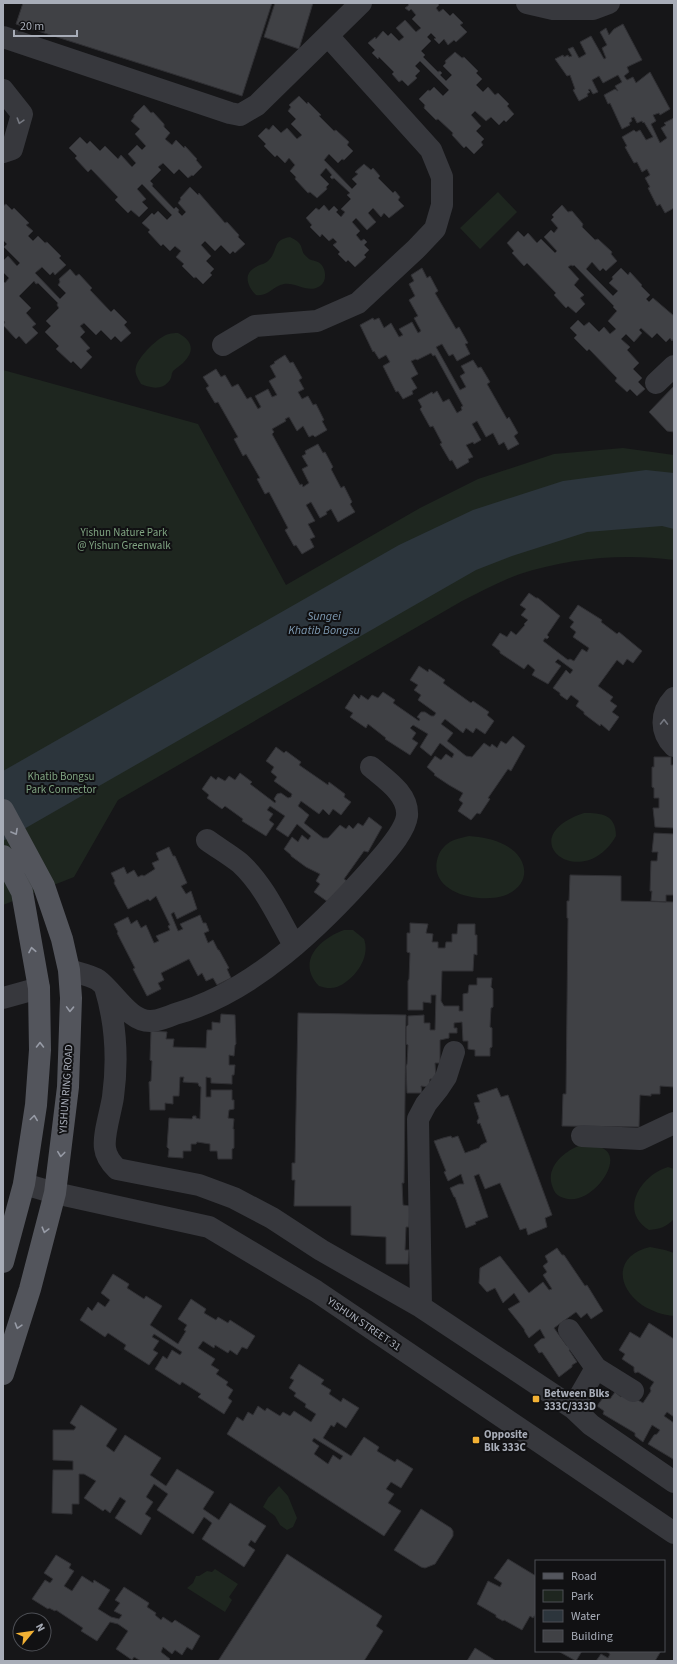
<svg xmlns="http://www.w3.org/2000/svg" width="677" height="1664" viewBox="0 0 677 1664" font-family="'Source Sans 3',sans-serif">
  <style>
    .green { fill: #1e261f }
    .water { fill: #2c353c }
    .building { fill: #404145; stroke: #303034; fill-rule: evenodd }
    .lines { fill: none; stroke-linecap: round; stroke-linejoin: round }
    .minor { stroke: #37383d; stroke-width: 22 }
    .major { stroke: #53555c; stroke-width: 22 }
    .oneway { stroke: #757881 }
    .oneway2 { stroke: #979ba6 }
    .poi-dot { fill: #f2b134; stroke: #111113; stroke-width: 1.5 }
    .labels { text-anchor: middle; dominant-baseline: central; stroke-width: 4; stroke-linejoin: round; paint-order: stroke }
    .park-label { font-size: 11px; fill: #7fa381; stroke: #111113 }
    .street-label { font-size: 11px; fill: #a8adb8; stroke: #111113 }
    .poi-label { font-size: 11px; font-weight: bold; fill: #a8adb8; stroke: #111113; text-anchor: start }
    .water-label { font-size: 12px; font-style: italic; fill: #7f9bb3; stroke: #111113 }
  </style>
  <rect width="100%" height="100%" fill="#161618"/>
  <path class="green" d="M498 192 517 212 480 249 460 228Z
    M290 237C307 245 298 250 307 257 310 261 314 260 318 262 326 266 328 281 320 286 308 294 296 282 284 284 273 286 268 297 256 295 248 287 242 274 256 267 260 264 266 264 269 260 279 249 272 240 290 237Z
    M178 333C193 341 195 351 183 363 180 366 176 368 173 371 171 374 172 377 170 380 162 391 151 388 141 384 138 379 134 373 136 367 138 357 159 336 169 334 171 333 175 333 178 333Z
    M3 370 198 424 286 585 420 508 478 479 554 454 623 448 674 455V560C623 553 569 558 520 574 500 581 481 592 462 601L118 800 74 877 3 905Z
    M584 813C601 813 616 814 616 836 582 895 509 838 584 813Z
    M469 836C482 837 494 839 505 845 530 858 532 886 503 896 476 904 424 891 439 854 442 848 448 842 454 840 459 838 465 837 469 836Z
    M344 930H353L364 939C371 958 354 980 337 987 331 989 325 988 319 986 296 962 319 939 344 930Z
    M581 1145C587 1146 597 1145 602 1148 627 1158 590 1208 564 1198 558 1196 555 1194 553 1188 544 1168 564 1151 581 1145Z
    M668 1167 674 1169V1219C666 1227 660 1229 649 1230 618 1211 641 1175 668 1167Z
    M650 1247 665 1250 674 1253V1316C663 1315 651 1311 642 1305 615 1286 615 1255 650 1247Z
    M279 1486 288 1496 297 1518 293 1527 287 1530 280 1525 275 1516 263 1507 268 1498Z
    M215 1569 238 1584 229 1597 232 1600 225 1612 187 1588 193 1583 196 1576H199L207 1571 212 1572Z"/>
  <path class="water" d="M646 470 674 473V529L662 526 587 532 512 556 476 570 3 841V771L399 545 473 510 563 481Z"/>
  <path class="building" d="M23 3H272L242 96 16 24Z
    M275 3H313L299 49 264 37Z
    M407 3H437L439 5 436 8 439 12 443 9 450 16 453 13 463 23 460 25 467 32 456 42 454 40 448 45 444 39 439 44 434 39 436 38 431 33 427 37 431 41 421 51 425 55 423 57 438 72 440 71 442 73 440 75 446 81 452 75 443 66 446 63 445 61 455 52 462 58 464 57 478 71 476 73 482 79 476 85 483 92 488 87 495 95 498 93 509 104 507 106 514 114 506 122 504 120 499 125 491 117 486 121 475 111 471 115 481 126 476 131 484 139 481 142 483 145 474 154 466 146 464 148 452 135 453 133 438 119 436 120 424 108 425 105 419 99 428 90 430 91 434 87 443 96 449 90 420 61 415 66 420 71 415 76 417 78 408 86 402 80 399 82 392 74 394 72 379 57 378 59 372 53 375 50 368 43 375 37 376 39 383 31 388 36 391 33 399 41 404 37 396 28 405 20 416 32 421 28 412 19 416 15 411 9 409 11 405 8 409 5Z
    M623 24 642 60 627 67 629 72 624 76 627 80 633 77 636 83 650 72 670 109 660 115 659 113 653 115 656 121 651 124 660 143 667 138 661 128 666 125 664 123 674 118V208L665 213 660 204 657 206 648 188 650 187 645 178 650 175 647 169 642 172 637 162 634 163 625 147 627 146 622 137 634 130 636 132 640 130 646 140 653 137 644 122 643 123 642 121 637 123 634 117 631 118 632 121 629 123 630 125 622 129 610 103 608 104 604 95 615 89 618 91 615 86 622 82 618 75 603 83 599 76 592 80 598 92 593 94 590 89 588 90 590 92 587 94 588 96 579 101 573 90 575 89 570 75 567 76 555 59 563 55 564 57 568 55 569 57 572 56 568 49 573 47 579 58 586 54 580 42 591 36 604 59 606 58 602 48 607 45 600 32 606 28 609 35 614 29Z
    M299 96 307 104 308 102 321 115 319 116 334 131 336 130 349 142 347 145 353 151 344 160 342 159 338 163 329 154 324 160 352 189 357 184 352 179 358 174 355 172 364 164 371 170 373 168 380 176 378 178 393 193 395 191 400 197 398 200 404 206 389 218 384 213 381 217 373 208 368 213 376 222 367 230 356 218 352 222 360 231 356 235 361 241 364 239 367 242 364 245 369 250 364 255 366 257 355 267 348 260 346 262 338 254 340 252 333 245 337 242 333 238 329 241 322 234 320 237 310 227 312 225 306 218 316 208 319 210 324 205 329 211 334 206 338 210 336 212 341 217 345 212 341 209 351 199 347 195 350 193 334 178 332 179 330 177 332 175 326 168 320 175 329 184 326 187 327 189 317 198 310 192 308 193 295 179 296 177 290 171 295 165 289 158 285 163 277 155 275 157 264 146 266 144 258 136 266 128 269 130 273 125 281 133 287 128 297 139 302 135 291 124 296 119 288 111 291 107 289 105Z
    M144 105 151 113 153 112 164 124V127L170 133 165 139 172 145 176 140 184 148 185 146 197 159 196 160 202 167 193 176 192 175 188 178 179 169 174 174 163 163 158 167 161 170 150 181 153 184 152 186 174 209 176 207 179 210 178 212 182 216 186 212 178 203 181 199 180 198 190 187 198 195 199 193 225 223 227 222 239 235 238 237 245 244 235 253 233 251 230 254 221 245 215 251 205 241 201 245 211 256 206 261 214 269 210 273 212 275 203 284 196 277 194 278 182 266 184 264 176 257 181 251 175 246 170 251 163 244 161 246 148 232 150 230 142 223 152 213 154 215 158 211 167 220 172 215 142 184 137 189 146 199 142 202 148 208 139 217 131 210 128 213 115 200 118 197 91 169 88 172 75 158 77 156 69 148 80 137 87 144 90 141 100 151 105 146 118 159 121 155 132 167 136 163 128 154 137 145 142 150 146 146 135 134 140 129 131 121 134 117V115Z
    M6 204 12 210 14 208 29 223 26 225 33 231 28 236 33 241 38 236 45 243 47 242 61 256 59 258 66 265 55 275 53 272 50 275 42 267 35 273 60 299 66 293 58 285 60 282 59 279 70 269 76 276 79 274 92 288 90 290 111 312 114 309 127 322 124 325 131 333 121 342 115 336 111 340 101 330 96 335 84 323 80 326 85 332 80 337 90 348 86 351 92 357 81 369 73 361 71 363 56 349 59 346 45 332 51 326 46 321 59 308 57 305 58 303 38 283 36 284 34 281 19 296 31 308 26 313 36 324 32 327 38 333 26 344 19 336 16 339 3 325 5 322 3 320V281L5 283 9 278 3 272V261L8 256 17 266 20 263 4 247 7 244 3 240V206Z
    M562 205 568 212 572 211 583 224 582 227 595 240 598 239 612 252 611 254 617 261 606 271 603 268 600 271 592 262 586 269 613 296 618 291 609 283 613 279 612 277 621 268 628 275 630 272 642 285 641 286 650 295 646 299 649 302 653 298 674 316V338L672 341 670 338 666 342 657 333 652 338 641 328 639 330 642 333 634 342 626 334 621 339 630 347 627 350 639 363 633 369 642 378 638 382 645 389 637 396 630 389 627 392 615 381 617 378 589 349 587 351 574 338 577 335 570 328 578 320 584 326 589 322 599 332 604 327 610 334 616 329 608 321 617 311 613 307 614 306 574 265 573 266 571 265 568 267 579 279 574 285 584 295 580 298 585 304 576 313 568 306 566 308 554 295 556 293 527 263 524 266 512 253 514 251 507 243 518 231 524 237 528 233 537 243 541 239 555 253 557 251 544 237 551 230 554 233 558 228 551 220 554 217 552 215Z
    M422 268 427 278 430 276 438 291 435 293 456 329 459 327 468 343 465 344 470 354 457 361 453 354 449 356 442 344 436 347 460 390 466 387 460 376 465 373 461 366 473 360 478 368 481 367 490 382 487 384 507 419 509 417 518 433 514 436 519 444 508 450 504 442 499 445 493 433 486 437 477 421 472 424 481 440 474 444 473 442 466 445 473 457 468 459 469 462 457 469 452 460 450 461 440 444 442 443 433 426 430 427 420 409 422 407 418 400 432 392 433 394 437 391 443 402 449 399 457 413 462 410 461 407 463 406 435 355 433 356 431 353 417 360 416 359 411 361 418 374 411 378 417 388 412 391 413 394 403 399 398 391 396 392 383 366 390 362 386 355 379 359 374 351 373 352 360 325 373 318 374 320 379 318 384 328 391 323 399 337 403 335 399 329 412 322 418 333 421 331 414 318 418 316 409 300 415 296 409 284 414 281 411 275Z
    M285 355 290 363 293 362 302 378 299 380 304 389 298 392 302 399 308 396 313 405 316 404 324 420 322 421 327 430 315 437 313 435 309 437 303 426 297 431 289 417 285 419 286 421 272 429 274 432 272 434 300 485 302 484 303 487 309 483 302 469 308 466 302 456 306 454 305 451 318 444 323 453 325 452 333 467 331 469 341 488 344 486 352 502 350 504 355 512 338 522 331 509 326 512 327 514 320 518 311 502 306 505 315 521 308 524 315 537 310 539 314 547 302 554 296 545 294 546 285 530 288 528 269 492 265 494 257 479 260 478 246 454 243 456 234 439 238 437 218 402 215 403 206 388 209 386 203 377 216 369 221 377 225 375 232 387 238 384 247 399 251 397 258 409 261 407 255 396 268 389 272 397 277 395 269 381 276 377 270 366 275 363 274 362Z
    M674 386V432L667 431 649 412Z
    M529 593 536 598H538L560 616 547 635 549 637 547 639 545 638 543 641 568 660 570 659 574 661 582 649 587 652 589 648 573 637 576 632 570 627 574 622 569 618 578 605 602 620 601 622 617 634 619 632 642 651 633 663 627 659 623 665 617 660 598 686 613 697 610 701 617 706 612 712 619 717 609 731 601 724 600 726 584 714V712L576 706 579 701 571 695 567 700 560 695V693L553 688 566 670 570 674 573 670 558 659 555 662 561 666 548 684 532 675 535 670 528 664 524 669 500 653V651L492 645 500 633 507 637 511 631 516 635 525 625 524 624 528 620 521 615 526 609 520 605Z
    M419 666 428 672 429 669 445 680 443 683 471 703 473 701 489 712 487 715 494 721 485 734 476 728 473 733 466 728 463 733 445 719 441 724 453 733 447 741 466 756 472 757 484 743 490 747 492 744 497 748 501 741 506 744 513 736 525 746 511 771 508 769 488 798 490 799 480 814 477 813 471 820 458 811 463 803 459 800 463 793 449 785 434 775 435 774 427 767 435 756 441 760 446 754 452 758 454 754 440 743 431 756 420 747 428 734 413 725 410 728 416 733 412 739 418 743 410 755 385 739 386 738 368 724 366 728 350 717 353 713 345 708 354 694 359 699 361 695 368 700 372 695 378 698 383 692 395 700 393 703 419 721 420 719 417 717 421 712H425L431 716H434L436 713 418 700 421 695 414 690 418 685 410 680Z
    M276 747 284 753 286 751 301 762 299 765 328 785 329 782 345 794 344 797 351 802 341 815 333 809 329 815 323 809 319 814 301 801 298 806 309 815 304 823 323 838H328L340 825 346 829 349 825 353 829 358 823 363 826 369 817 382 827 368 852 364 851 344 879 347 881 328 902 314 892 320 884 316 881 320 874 306 867 291 856V855L284 849 292 837 298 842 302 835 308 840 311 836 297 824 288 837 276 829 285 816 270 806 267 810 273 814 269 820 274 824 266 836 242 821 243 819 225 806 222 809 207 798 209 795 202 789 211 776 216 780 218 777 225 781 229 776 235 780 240 773 252 782 250 784 275 803 276 801 274 799 277 794 281 793 288 798 291 797 292 794 274 781 277 777 271 772 274 767 266 761Z
    M654 757H671V765H674V828L655 827 653 808H659V798H654V788L652 787V767H654Z
    M654 833 674 834V895H666V902L651 901 652 891H650L651 861H657L658 852H652Z
    M169 847 173 856H175L187 883 181 886 186 894 191 891 197 909 177 919 174 912 171 914 178 931 183 929 180 924 200 915 203 923H206L209 931 204 933 208 943 213 940 218 950H219L229 968 227 969 231 978 217 985 213 978 206 981 202 973 198 976 189 959 161 973 164 980 158 983 161 989 147 996 133 969 135 968 117 933 118 932 114 924 128 917 131 924 137 920 141 928 146 925 154 943 159 941 156 936 170 930 168 926 170 925 156 896 150 901 148 899 128 909 114 883 115 881 111 873 124 867 127 874 134 870 138 877 142 875 144 876 155 869 152 863 159 860 156 853Z
    M570 875 621 876V901L674 902V1087L660 1086V1094H651V1096L640 1095 639 1127 562 1126 563 1094H566L568 918H567V901H569Z
    M410 923 428 924 426 933 433 934 432 942H438V948H445L446 942H452V934H457L458 924H475V935H477V955L474 954 473 971H442L441 1001 444 1006H459V1011H463V994L468 993 469 985H477V978H492L491 987 493 989V1007L491 1008 490 1027 492 1028V1047L490 1048V1056H475V1050L468 1049V1041H463L462 1022 454 1023V1028H457V1033H449V1038L440 1040V1063H435L436 1079H430L429 1087 421 1086 422 1093H407L406 1066 407 1064 408 1045 406 1044V1027L408 1025V1016L424 1015V1023H430V1030H435L436 995H431V1003L423 1002V1010H408V981L409 979 410 953 407 952V933H410Z
    M298 1013 406 1015 404 1183H402L403 1205 410 1206 409 1227H406L405 1250H409L408 1264H386V1237L351 1235V1206H294L295 1180H292V1163H295Z
    M221 1014 235 1015 236 1044 235 1045 234 1056 229 1055V1065H235L234 1075H232V1084L211 1083V1078L206 1077V1097H211V1090H232V1100H234V1109L229 1110 228 1118 234 1119 233 1129H234V1148L232 1149V1159H218L217 1151H210V1144L197 1142 196 1144H191V1151H183V1158L168 1157 169 1149 167 1147 169 1118 192 1119 193 1116H196V1118L200 1119 201 1087 199 1086 198 1083 183 1082 184 1077H180L179 1096H173V1104L165 1103V1110H150L149 1082 151 1081 152 1061 150 1060 151 1031 167 1032 166 1039H174L173 1047 206 1048 207 1030H212V1022L220 1023Z
    M497 1088 501 1097 508 1095 552 1215 545 1218 547 1227 528 1235 526 1228 520 1230 500 1183 485 1189 479 1174 474 1176 488 1217 475 1222 476 1224 466 1228 455 1197H454L450 1188 459 1184H464L461 1174 448 1181 444 1172 446 1171 434 1141 443 1138 451 1136 452 1138 458 1136 465 1153 479 1148 481 1145 487 1142 480 1123 478 1124 477 1121 479 1118 474 1103 480 1102 477 1095Z
    M557 1248 562 1255H564L585 1286 587 1285 603 1311 591 1319 587 1313 581 1318 576 1312 554 1328 567 1346 569 1344 572 1347 569 1350 577 1362 572 1365V1367L559 1377 542 1352 539 1353 534 1345 541 1339 545 1338 540 1329 529 1338 525 1332 524 1329 508 1309 520 1302 514 1293 503 1303 495 1288 487 1292 479 1283 480 1268 500 1256 529 1293 543 1282 549 1290 552 1289 543 1275 547 1272 543 1266 548 1262 545 1256Z
    M113 1274 129 1284 127 1288 144 1299 146 1296 162 1306 150 1325 178 1344 186 1331 184 1330 187 1325 178 1319 191 1299 206 1309 204 1313 216 1320 218 1317 228 1323 230 1320 255 1336 247 1349 242 1347 237 1355 230 1350 228 1353 215 1345 214 1348 203 1341 198 1348 215 1359 211 1365 219 1370 216 1374 228 1382 226 1385 233 1390 228 1398 232 1401 224 1414 198 1397 201 1394 182 1382 180 1385 155 1369 163 1356 167 1359 172 1350 180 1355 182 1352 154 1334 152 1337 159 1341 153 1350 158 1353 149 1365 124 1349 126 1345 108 1333 105 1337 80 1320 88 1307 92 1311 98 1302 105 1307 110 1300 101 1293Z
    M649 1323 674 1339V1417L667 1412 664 1416 674 1423V1461L673 1459 648 1444 654 1435 657 1434 660 1430 652 1425 643 1442 635 1436V1433L603 1414 604 1411 597 1406 605 1395 610 1399 615 1392 621 1397 624 1392 643 1403 651 1391 650 1388 654 1382 638 1372 635 1373 634 1371V1367L622 1359 625 1354 619 1350 630 1332 640 1338Z
    M299 1364 324 1380 321 1384 331 1390 329 1394 341 1402 343 1398 359 1408 346 1428 337 1422 334 1427 331 1425 323 1438 351 1456 364 1437 379 1447 377 1451 395 1462 397 1459 413 1469 401 1488 391 1482 386 1489 394 1494 388 1503 401 1511 384 1536 227 1434 237 1417 243 1421 248 1412 253 1415 258 1406 265 1411 267 1408 280 1416 283 1412 290 1416 294 1411 311 1422 316 1414 305 1407 306 1404 294 1396 296 1393 289 1388 294 1380 290 1378ZM314 1438 343 1456 340 1460 333 1455 328 1464 314 1454 319 1446 312 1441Z
    M81 1405 117 1429 106 1446 114 1452 125 1435 161 1458 150 1475 166 1486 177 1469 214 1492 203 1509 219 1520 230 1503 266 1526 255 1543 251 1540 248 1545 255 1550 244 1567 202 1539 212 1523 204 1517 193 1534 157 1510 168 1494 154 1484 146 1497 153 1502 145 1514 151 1518 141 1535 115 1518 126 1501 120 1497 110 1513 105 1509 103 1511 84 1498 96 1481 84 1474H79V1504H72V1514L52 1513 53 1470H73V1461L53 1460V1430H74L76 1427 70 1423Z
    M421 1509 451 1528 453 1531V1536L435 1564 425 1568 421 1567 394 1550Z
    M287 1554 382 1616 376 1626 383 1631 364 1661H218Z
    M56 1555 71 1564 69 1568 74 1571 64 1586 72 1591 82 1576 93 1583 94 1580 110 1590 98 1609 111 1617 119 1619 122 1615 114 1611 120 1603 115 1600 124 1587 149 1603 147 1607 156 1613 155 1615 161 1620 163 1617 172 1623 175 1620 200 1636 192 1650 187 1647 182 1655 175 1650 172 1654 163 1647 161 1652 170 1659 168 1661H141L134 1657 132 1660 116 1649 128 1631 118 1624 110 1622 97 1641 81 1631 83 1628 56 1610 55 1611 49 1608 48 1609 32 1599 45 1580 50 1583 53 1579 44 1573Z
    M508 1559 536 1576V1613L533 1618 530 1616 522 1630 504 1620 503 1621 496 1617V1615L477 1604 488 1581 500 1587 502 1583 494 1578Z
    M475 1648 496 1661H467Z
    M558 1651H582L576 1661Z
    M606 1651H661L655 1661H596L601 1654 608 1658 610 1654Z"/>
  <g class="lines">
    <path class="minor" d="M527 3 553 9H593L609 3
      M3 37 230 113 240 115 257 105 361 3
      M3 90 22 114 12 149 3 152
      M223 345 255 326 317 321 358 303 416 249 435 229 442 205V177L431 150 328 36
      M656 383 674 366
      M674 698C660 713 660 732 674 746
      M207 840C218 848 230 855 240 863 264 885 278 917 294 945
      M69 970C78 973 90 975 98 980 114 992 130 1023 152 1021 159 1020 168 1017 175 1014 253 993 322 925 374 866 385 853 405 832 407 816 409 794 385 779 371 767
      M105 987C116 1023 118 1060 113 1097 111 1111 103 1135 105 1148 106 1157 111 1163 117 1169L199 1185 234 1198 272 1218 321 1250 421 1307 573 1408 591 1425 674 1482
      M3 998 39 988
      M582 1136 640 1139 674 1123
      M24 1184 55 1193 209 1227 316 1291 674 1533
      M421 1307 418 1119 426 1104 438 1089 446 1077 454 1052
      M569 1330 596 1368 633 1391
      M573 1408 596 1368"/>
    <path class="major" d="M3 810 44 886 62 939 69 970 71 998 68 1087 55 1193 30 1289 3 1374
      M3 856 22 892 39 988 40 1050 36 1105 24 1184 3 1262"/>
  </g>
  <defs><path id="oneway-chevron" d="M-2-3.5L2.5 0L-2 3.5" fill="none" stroke-width="1.6" stroke-linecap="round" stroke-linejoin="round"/></defs>
  <g class="oneway">
    <use href="#oneway-chevron" transform="translate(20 121) rotate(107)"/>
    <use href="#oneway-chevron" transform="translate(664 722) rotate(-89)"/>
  </g>
  <g class="oneway2">
    <use href="#oneway-chevron" transform="translate(15 832) rotate(61)"/>
    <use href="#oneway-chevron" transform="translate(32 950) rotate(-101)"/>
    <use href="#oneway-chevron" transform="translate(70 1009) rotate(92)"/>
    <use href="#oneway-chevron" transform="translate(40 1045) rotate(-90)"/>
    <use href="#oneway-chevron" transform="translate(34 1118) rotate(-82)"/>
    <use href="#oneway-chevron" transform="translate(61 1154) rotate(97)"/>
    <use href="#oneway-chevron" transform="translate(45 1230) rotate(105)"/>
    <use href="#oneway-chevron" transform="translate(18 1326) rotate(107)"/>
  </g>
  <g class="poi-dot">
    <rect x="532" y="1395" width="8" height="8" rx="2"/>
    <rect x="472" y="1436" width="8" height="8" rx="2"/>
  </g>
  <g class="labels">
    <g class="park-label">
      <text x="124" y="532">Yishun Nature Park<tspan x="124" dy="13">@ Yishun Greenwalk</tspan></text>
      <text x="61" y="776">Khatib Bongsu<tspan x="61" dy="13">Park Connector</tspan></text>
    </g>
    <g class="street-label">
      <text transform="translate(66 1089) rotate(-86)">YISHUN RING ROAD</text>
      <text transform="translate(364 1324) rotate(34)">YISHUN STREET 31</text>
    </g>
    <g class="poi-label">
      <text x="544" y="1393">Between Blks<tspan x="544" dy="13">333C/333D</tspan></text>
      <text x="484" y="1434">Opposite<tspan x="484" dy="13">Blk 333C</tspan></text>
    </g>
    <g class="water-label">
      <text x="324" y="616">Sungei<tspan x="324" dy="14">Khatib Bongsu</tspan></text>
    </g>
  </g>
  <rect width="677" height="1664" fill="none" stroke="#a8adb8" stroke-width="8"/>
  <rect x="535" y="1560" width="130" height="92" fill="#111113" stroke="#4d4f55"/>
  <rect x="543" y="1573" width="20" height="6" fill="#53555c" stroke="#4d4f55"/>
  <text x="571" y="1580" font-size="12" fill="#a8adb8">Road</text>
  <rect x="543" y="1590" width="20" height="12" fill="#1e261f" stroke="#4d4f55"/>
  <text x="571" y="1600" font-size="12" fill="#a8adb8">Park</text>
  <rect x="543" y="1610" width="20" height="12" fill="#2c353c" stroke="#4d4f55"/>
  <text x="571" y="1620" font-size="12" fill="#a8adb8">Water</text>
  <rect x="543" y="1630" width="20" height="12" fill="#404145" stroke="#4d4f55"/>
  <text x="571" y="1640" font-size="12" fill="#a8adb8">Building</text>
  <g transform="translate(32 1632) rotate(61)"><circle r="19" fill="#111113" stroke="#4d4f55"/>
  <path d="M0-3L7 15L0 10L-7 15Z" fill="#f2b134"/>
  <text y="-6" font-size="11" font-weight="bold" text-anchor="middle" fill="#a8adb8">N</text>
  </g>
  <path d="M14 30v6h63v-6" fill="none" stroke="#a8adb8" stroke-width="2"/>
  <text x="20" y="30" font-size="12" fill="#a8adb8" stroke="#111113" stroke-width="3" paint-order="stroke">20 m</text>
</svg>
